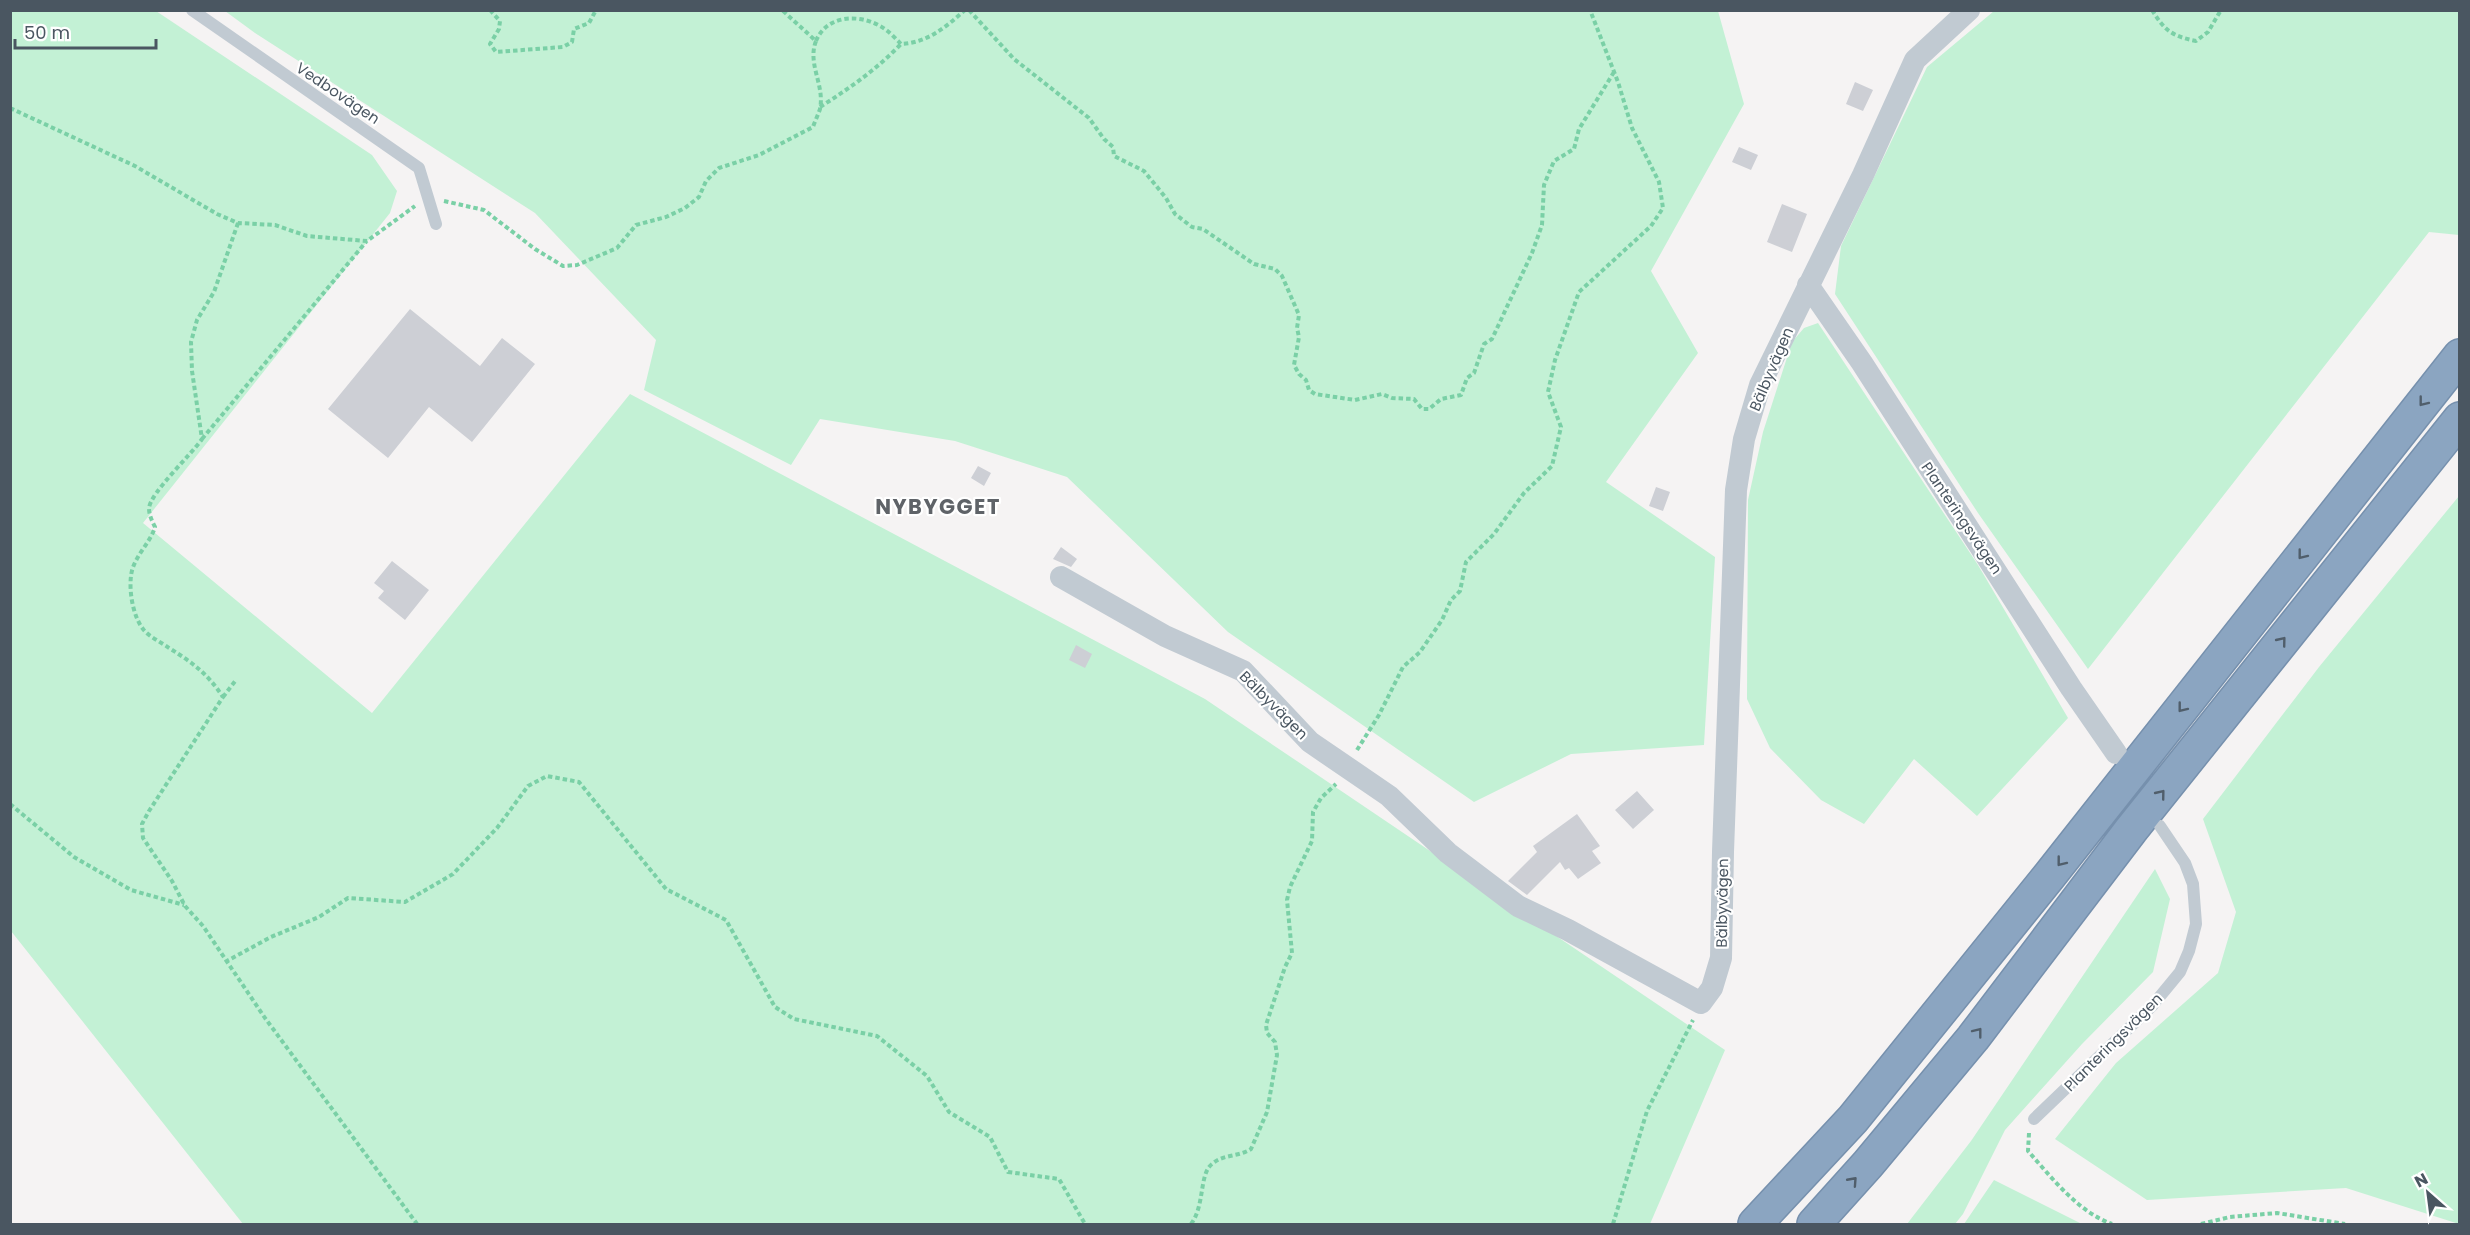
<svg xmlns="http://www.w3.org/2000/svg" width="2470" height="1235" viewBox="0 0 2470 1235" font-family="Poppins,sans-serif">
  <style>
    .green { fill: #c3f1d5 }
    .building { fill: #cdcfd5 }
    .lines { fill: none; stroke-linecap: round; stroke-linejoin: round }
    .highway-casing { stroke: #7690ad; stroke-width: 36 }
    .path { stroke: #7ad0a6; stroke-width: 4; stroke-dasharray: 4.5 3; stroke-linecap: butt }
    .lane { stroke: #c1cad2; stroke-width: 12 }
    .street { stroke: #c1cad2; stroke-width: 22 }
    .highway { stroke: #8ba5c1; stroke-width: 33 }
    .oneway { stroke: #505e6b }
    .labels { text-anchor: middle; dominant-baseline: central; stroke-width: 4.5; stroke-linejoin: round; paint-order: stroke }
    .street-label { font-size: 15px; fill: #4a5661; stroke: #fff }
    .district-label { font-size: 21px; font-weight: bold; letter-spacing: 1.5px; fill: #5f6368; stroke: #fff }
  </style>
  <rect width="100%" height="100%" fill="#f5f3f3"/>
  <path class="green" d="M11 11H156L372 155 397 191 390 213 143 523 372 713 630 394 1205 699 1725 1050 1650 1224H243L11 931Z
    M225 11H1718L1744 104 1651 271 1698 353 1606 482 1715 557 1704 745 1571 754 1474 802 1228 632 1067 477 955 441 820 419 791 465 644 390 656 340 535 213 255 33Z
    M1994 11H2459V235L2429 232 2088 669 1978 513 1835 294 1841 246 1927 67Z
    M1818 323 1978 565 2068 718 1977 816 1914 759 1864 824 1821 800 1770 748 1747 699 1748 500 1763 432 1792 342 1804 328Z
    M2459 496V1224L2346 1188 2147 1200 2055 1139 2116 1063 2218 973 2236 912 2203 819 2319 667Z
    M2155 869 2170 899 2153 972 2082 1044 2005 1130 1963 1214 1955 1224H1907L1971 1141Z
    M1994 1180 2082 1224H1964Z"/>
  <path class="building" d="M1855 82 1873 90 1863 111 1846 104Z
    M1739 147 1758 155 1751 170 1732 162Z
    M1782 204 1807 214 1792 252 1767 242Z
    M410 309 480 366 502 338 535 364 472 442 429 407 388 458 328 409Z
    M978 466 991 473 984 486 971 478Z
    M1656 487 1670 492 1663 511 1649 506Z
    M1061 547 1077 559 1071 567 1053 559Z
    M392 561 429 590 405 620 378 598 384 591 374 583Z
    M1076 645 1092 654 1085 668 1069 660Z
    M1637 791 1654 810 1633 829 1615 810Z
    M1577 814 1600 846 1592 851 1601 863 1578 879 1569 868 1565 870 1560 862 1527 895 1508 881 1537 852 1533 846Z"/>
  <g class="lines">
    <defs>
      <path id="highway" d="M1755 1224 1853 1119 2050 875 2460 356
        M1814 1224 1868 1164 1973 1038 2131 830 2460 419"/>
    </defs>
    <use href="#highway" class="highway-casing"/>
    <path class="path" d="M490 10 500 21 499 29 490 44 496 52 563 47 572 42 574 29 589 23 596 10
      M969 10 1014 59 1089 118 1104 139 1113 147 1114 156 1144 171 1166 198 1175 214 1192 227 1203 229 1254 264 1275 269 1282 276 1299 315 1297 328 1299 337 1294 365 1299 374 1306 380 1309 390 1315 394 1355 400 1382 394 1392 398 1414 399 1422 409H1429L1441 399 1461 395 1467 378 1474 373 1484 344 1492 339 1532 253 1542 225 1544 185 1554 161 1574 149 1579 129 1614 72
      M2152 10C2165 31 2172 36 2196 41L2208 32 2221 10
      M816 41C826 16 857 13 880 26 888 30 895 38 901 44 927 43 946 27 965 10
      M820 107C850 88 877 69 901 44
      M10 108 135 166 217 214 238 223 275 225 307 236 367 241 415 206
      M444 201 484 210 535 249 563 266 577 265 617 248 636 225 666 217 685 208 699 197 706 181 719 168 759 155 813 127C815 121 818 115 820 109 825 85 807 64 816 41L782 10
      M238 223 214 292 197 320 191 342 192 371 202 439C191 455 151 492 149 508 149 515 152 521 155 527 150 544 133 557 131 576 129 592 133 616 143 629 149 637 161 642 169 648 193 663 207 673 223 697L149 811 142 824 143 838 172 881 185 906 203 926 265 1018 417 1224
      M202 439 366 242
      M223 697 236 680
      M1357 750 1379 715 1403 667 1420 652 1442 620 1451 600 1460 591 1466 562 1494 534 1524 493 1552 466 1561 427 1548 392 1555 360 1579 292 1651 226 1663 208 1659 182 1632 128 1618 82 1590 10
      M10 804 74 857 131 890 184 905
      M225 962 271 937 319 917 348 898 405 902 453 874 497 828 528 786 547 776 579 782 666 889 726 920 775 1007 794 1019 877 1036 927 1076 949 1112 990 1137 1008 1172 1059 1179 1085 1224
      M2029 1133 2028 1151C2052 1178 2078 1212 2112 1224
      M1191 1224C1205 1206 1199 1174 1212 1164 1223 1154 1239 1157 1251 1149L1267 1112 1277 1055 1275 1042 1267 1033 1266 1025 1285 967 1292 953 1287 900 1290 887 1312 841 1313 812 1321 798 1336 784
      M1613 1224 1647 1111 1693 1020
      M2201 1224 2230 1217 2277 1213 2345 1224"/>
    <path class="lane" d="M192 10 419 168 436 224
      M2034 1119 2152 1006 2180 972 2189 951 2196 924 2193 884 2185 863 2160 826"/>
    <path class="street" d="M1808 285 1862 363 2071 688 2116 753
      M1061 577 1165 636 1243 671 1310 742 1389 796 1448 853 1518 906 1568 930 1701 1003 1712 988 1721 958 1723 852 1736 490 1744 439 1760 385 1863 175 1915 60 1969 10"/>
    <use href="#highway" class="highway"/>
  </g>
  <defs><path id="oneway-chevron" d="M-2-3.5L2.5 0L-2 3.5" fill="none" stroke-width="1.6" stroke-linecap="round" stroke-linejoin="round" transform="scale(1.5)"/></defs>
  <g class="oneway">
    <use href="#oneway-chevron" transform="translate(2423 402) rotate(128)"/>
    <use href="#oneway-chevron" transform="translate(2302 555) rotate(128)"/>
    <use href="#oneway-chevron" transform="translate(2282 641) rotate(-51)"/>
    <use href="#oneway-chevron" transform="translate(2182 708) rotate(128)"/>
    <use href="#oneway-chevron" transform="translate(2161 794) rotate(-51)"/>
    <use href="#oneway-chevron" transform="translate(2061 862) rotate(128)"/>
    <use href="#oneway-chevron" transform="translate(1978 1032) rotate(-52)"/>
    <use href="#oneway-chevron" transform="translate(1853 1181) rotate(-48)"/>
  </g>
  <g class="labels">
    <g class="street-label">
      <text transform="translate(338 93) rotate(34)">Vedbovägen</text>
      <text transform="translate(1771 369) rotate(-67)">Bälbyvägen</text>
      <text transform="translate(1962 518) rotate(56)">Planteringsvägen</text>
      <text transform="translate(1274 705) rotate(45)">Bälbyvägen</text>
      <text transform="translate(1722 903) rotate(-89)">Bälbyvägen</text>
      <text transform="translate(2113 1042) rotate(-45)">Planteringsvägen</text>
    </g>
    <g class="district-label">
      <text x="938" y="506">NYBYGGET</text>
    </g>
  </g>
  <rect width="2470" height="1235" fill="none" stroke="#4a5661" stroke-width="24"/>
  <g transform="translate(2428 1193) rotate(332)" stroke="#ffffff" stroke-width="4.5" paint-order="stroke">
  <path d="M0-4.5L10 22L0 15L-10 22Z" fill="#4a5661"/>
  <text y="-9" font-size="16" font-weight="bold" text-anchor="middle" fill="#4a5661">N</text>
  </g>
  <path d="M15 39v9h141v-9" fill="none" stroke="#4a5661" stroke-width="3"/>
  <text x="24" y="39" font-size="18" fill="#4a5661" stroke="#ffffff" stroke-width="4.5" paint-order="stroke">50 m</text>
</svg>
